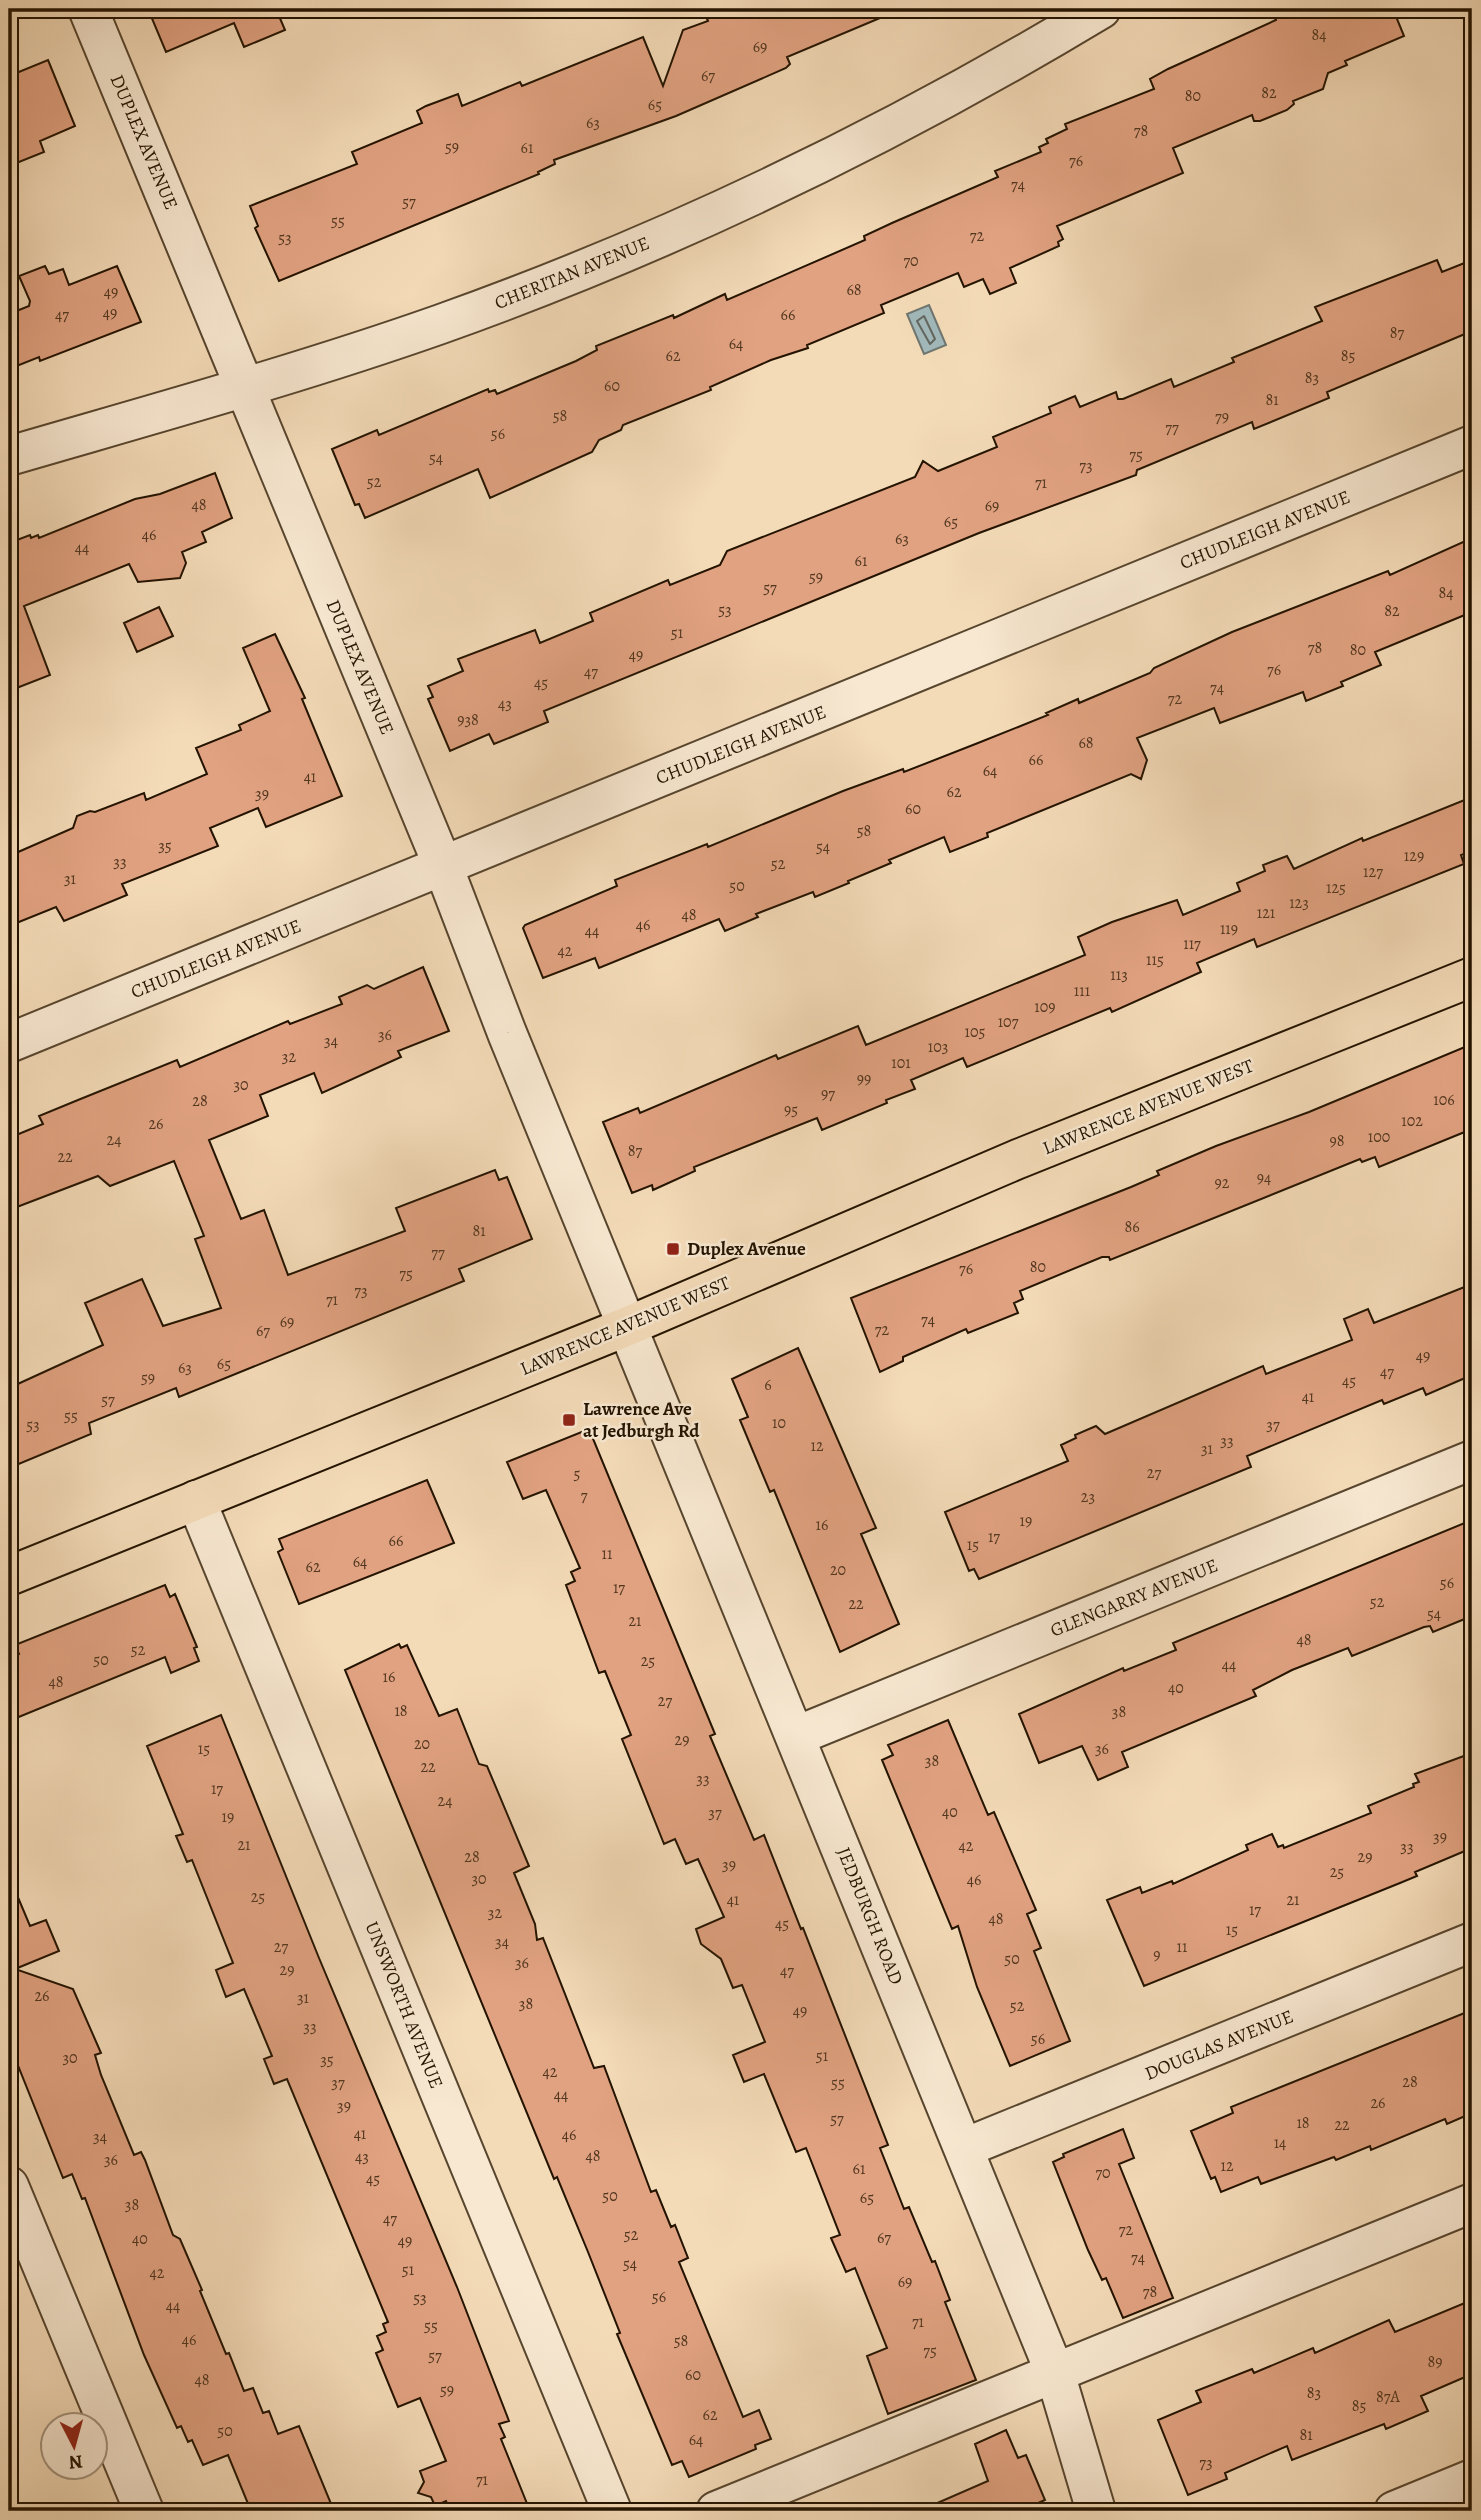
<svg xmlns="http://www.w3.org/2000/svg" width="1481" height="2520" viewBox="0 0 1481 2520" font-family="Alegreya,serif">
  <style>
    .water { fill: #a1b8ba; stroke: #6f7670; stroke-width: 2 }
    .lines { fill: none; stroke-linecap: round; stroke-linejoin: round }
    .shore { stroke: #62665d; stroke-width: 2 }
    .building { fill: #e1a281; stroke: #231300; stroke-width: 2 }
    .minor-casing { stroke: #57452e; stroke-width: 42 }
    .major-casing { stroke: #231300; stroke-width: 42 }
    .minor { stroke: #f8e8d1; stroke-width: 38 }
    .major { stroke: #f4dbb8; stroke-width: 38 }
    .poi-dot { fill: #8f2418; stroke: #f8e8d1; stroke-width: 2.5 }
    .labels { text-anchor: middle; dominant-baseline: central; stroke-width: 5; stroke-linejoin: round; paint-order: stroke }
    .number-label { font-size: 16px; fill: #523720 }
    .street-label { font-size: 19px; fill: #231300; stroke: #f8e8d1 }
    .poi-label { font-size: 19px; font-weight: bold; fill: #231300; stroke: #f8e8d1; text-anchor: start }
  </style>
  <rect width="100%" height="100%" fill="#f4dbb8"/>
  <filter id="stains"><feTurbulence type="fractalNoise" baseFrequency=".00286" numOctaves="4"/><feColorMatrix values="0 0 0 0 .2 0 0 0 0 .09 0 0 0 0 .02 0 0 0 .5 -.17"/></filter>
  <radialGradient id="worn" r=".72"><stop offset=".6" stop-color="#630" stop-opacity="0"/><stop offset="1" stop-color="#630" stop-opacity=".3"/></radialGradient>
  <path class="water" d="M929 305 946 345 924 354 907 314Z"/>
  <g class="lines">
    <path class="shore" d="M924 316 935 339 930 344 917 321Z"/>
  </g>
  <path class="building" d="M148 9H276L285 30 244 47 234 23 166 52Z
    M703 9 899 10 787 57 790 64 786 68 676 116 554 160 555 164 538 172 539 174 279 281 255 228 258 226 250 206 357 164 352 152 422 123 417 111 426 106 458 94 462 106 520 82 522 86 643 37 663 86 683 30 708 21Z
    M1271 9H1393L1404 36 1345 61 1347 65 1328 73 1323 89 1293 101 1294 104 1287 110 1260 121H1254L1252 115 1173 148 1183 173 1057 226 1063 239 1058 242 1059 246 1010 268 1016 283 990 294 983 279 964 287 958 273 881 305 884 313 807 345 808 348 771 360 710 387 711 390 623 425 621 430 599 440 592 452 490 498 478 469 365 518 359 504 355 505 332 449 377 430 379 435 488 389 489 392 495 390 497 394 576 361 597 350 596 346 673 315 674 318 725 294 727 300 865 240 864 236 892 223 998 177 995 171 1041 152 1039 147 1048 143 1046 139 1067 129 1065 124 1154 89 1150 79 1168 69 1276 20Z
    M48 60 75 126 40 141 44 152 9 166V76Z
    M1437 260 1442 272 1472 260V331L1327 392 1329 398 1254 429 1252 422 1137 470 1136 475 979 533 544 711 548 722 494 744 489 734 450 751 428 699 433 697 428 686 463 671 458 659 535 630 540 643 593 621 590 613 668 580 670 585 720 565 727 551 915 477 923 461 938 471 997 447 993 437 1051 413 1049 407 1075 396 1080 407 1116 392 1118 399H1123L1171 379 1174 387 1234 362 1232 358 1322 321 1315 307Z
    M45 266 49 274 63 269 69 285 117 266 141 322 40 361 39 357 9 369V314L29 306 30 301 19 276Z
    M215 473 232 518 202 532 206 542 182 552 186 563 180 578 138 582 129 564 24 606 50 675 9 691V543L30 535 31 538 38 535 39 538 135 499 160 494Z
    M1472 538V612L1375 652 1381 665 1341 682 1343 686 1306 701 1303 692 1220 723 1214 708 1137 738 1147 760 1141 779 1131 774 987 833 988 837 950 852 944 837 889 860 891 863 848 881 849 883 815 897 813 892 756 914 758 917 725 931 719 919 599 968 595 958 543 978 523 928 525 925 617 886 615 880 707 844 708 847 843 791 903 769 904 772 978 743 1048 715 1046 713 1078 699 1079 703 1150 673 1154 668 1232 632 1388 571 1390 575Z
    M159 607 173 636 137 652 124 623Z
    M275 634 305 698 302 699 342 796 266 827 258 808 210 828 218 846 122 884 127 895 64 921 56 907 9 926V856L73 828 77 816 90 811 95 812 144 793 146 800 207 774 196 748 241 730 239 725 270 711 243 648Z
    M1472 797V851L1461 855 1464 864 1257 947 1254 939 1197 963 1201 972 1112 1012 1110 1008 967 1067 963 1058 911 1080 915 1089 886 1100 887 1103 822 1130 817 1118 694 1167 695 1171 653 1190 652 1185 632 1193 603 1122 638 1108 640 1113 776 1055 778 1059 858 1026 866 1045 1085 955 1078 937 1112 922 1177 900 1183 915 1240 891 1237 883 1265 871 1263 865 1287 856 1294 869 1362 838 1363 841Z
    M423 967 449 1031 398 1051 401 1057 322 1093 314 1073 260 1095 268 1116 209 1140 241 1219 264 1210 288 1275 405 1231 396 1208 495 1170 499 1180 507 1177 532 1239 459 1269 464 1281 179 1397 176 1388 89 1423 91 1434 9 1468V1388L103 1345 85 1303 142 1279 163 1326 221 1308 195 1239 204 1236 174 1161 110 1186 98 1176 9 1210V1138L43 1124 39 1116 78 1100 177 1060 180 1067 288 1021 290 1024 342 1004 339 997 367 985 374 989Z
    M1472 1044V1129L1379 1167 1375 1157 1362 1162 1360 1159 1110 1260 1109 1257H1102L1020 1291 1023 1299 1014 1303 1018 1313 968 1333 966 1329 903 1357V1361L880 1372 851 1298 1131 1187 1159 1175 1157 1171 1216 1146 1309 1112Z
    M1472 1284V1375L1426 1395 1423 1388 1384 1404 1382 1400 1247 1456 1251 1467 979 1579 974 1569 969 1571 945 1512 1068 1461 1061 1445 1076 1438 1075 1435 1096 1426 1105 1434 1263 1366 1266 1374 1352 1340 1344 1319 1368 1309 1374 1323Z
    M798 1348 876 1528 861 1534 899 1624 840 1652 774 1490 770 1492 740 1420 748 1417 732 1379Z
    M589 1429 715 1734 710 1736 754 1840 764 1835 801 1929 803 1928 888 2145 880 2148 904 2209 909 2207 932 2262 935 2261 950 2300 945 2302 976 2380 888 2414 867 2356 887 2348 855 2268 846 2272 831 2238 840 2235 806 2148 796 2152 764 2074 744 2082 733 2055 765 2042 742 1985 733 1988 721 1959 701 1944 696 1929 724 1917 698 1859 686 1864 675 1839 664 1844 622 1739 631 1735 605 1671 599 1673 566 1585 575 1581 571 1572 580 1568 546 1490 523 1499 507 1462Z
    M427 1480 454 1543 299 1604 278 1552 283 1549 279 1539Z
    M1472 1520V1616L1433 1632 1430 1626 1424 1627 1352 1656 1348 1648 1292 1670 1253 1690 1256 1696 1122 1752 1128 1767 1098 1780 1082 1746 1039 1763 1019 1714 1123 1668 1124 1671 1176 1650 1173 1643Z
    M165 1585 170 1597 175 1594 197 1647 194 1648 199 1661 171 1673 165 1657 9 1721V1658L19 1654 15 1645Z
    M399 1644 401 1648 407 1645 439 1716 457 1709 479 1764 487 1766 529 1866 514 1873 535 1924 537 1940 543 1938 594 2068 604 2066 651 2192 656 2190 671 2227 675 2225 688 2258 679 2262 743 2417 759 2410 771 2439 755 2445 756 2449 689 2477 682 2461 672 2465 617 2334 620 2333 588 2252 557 2177 554 2179 345 1670Z
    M221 1715 319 1958 457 2287 509 2421 499 2424 505 2437 501 2439 530 2511H450L446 2501 435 2506 431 2497 418 2493 424 2482 420 2471 446 2461 420 2398 398 2407 376 2353 383 2350 377 2336 386 2332 383 2324 388 2322 287 2079 274 2084 264 2059 272 2056 244 1989 226 1997 216 1970 233 1963 192 1860 187 1862 176 1836 183 1834 147 1746Z
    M948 1720 988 1815 994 1812 1036 1910 1027 1914 1041 1948 1034 1951 1070 2041 1010 2066 977 1987 958 1926 952 1929 882 1760 893 1755 888 1745Z
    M1472 1753V1848L1415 1872 1417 1876 1400 1883 1144 1986 1107 1900 1140 1887 1142 1893 1172 1881 1173 1884 1248 1850 1246 1845 1272 1834 1278 1847 1283 1845 1284 1848 1371 1813 1368 1806 1414 1787 1413 1784 1419 1782 1415 1774Z
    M9 1876 30 1926 46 1920 59 1951 15 1969 73 1989 101 2053 95 2055 101 2075 134 2155 141 2152 145 2160 173 2235 180 2239 202 2290 200 2291 226 2354 229 2353 244 2391 253 2388 263 2413 269 2411 278 2434 299 2426 334 2511H251L228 2455 203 2465 192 2440 188 2442 181 2426 177 2428 144 2355 85 2198 82 2199 72 2174 63 2178 9 2043Z
    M1472 2010V2113L1447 2124 1445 2119 1371 2150 1370 2146 1336 2160 1334 2157 1261 2184 1258 2177 1221 2192 1215 2177 1211 2179 1191 2131 1233 2113 1231 2107Z
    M1123 2129 1134 2158 1119 2164 1173 2298 1123 2318 1106 2278 1102 2280 1088 2250 1053 2162 1064 2157 1063 2154Z
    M1472 2300V2374L1421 2396 1428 2411 1386 2429 1384 2424 1292 2460 1287 2446 1225 2473 1227 2479 1188 2495 1158 2420 1201 2402 1196 2391 1252 2369 1254 2373 1313 2348 1315 2353 1389 2320 1395 2332Z
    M1006 2430 1018 2458 1026 2455 1045 2500 1020 2511H919L988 2481 975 2444Z"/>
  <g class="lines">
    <defs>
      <path id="minor" d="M88 9 443 866 507 1033 1055 2373 1096 2511
        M9 456C153 414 299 374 441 324 671 242 892 135 1101 9
        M9 1043 1472 445
        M196 1500 612 2511
        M796 1736 1472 1460
        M964 2148 1472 1942
        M9 2186 144 2511
        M716 2511 1472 2203
        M1394 2511 1472 2479"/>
      <path id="major" d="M9 1576 628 1326 1018 1159 1472 977"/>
    </defs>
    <use href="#minor" class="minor-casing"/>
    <use href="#major" class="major-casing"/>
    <use href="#minor" class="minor"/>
    <use href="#major" class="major"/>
  </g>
  <g class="poi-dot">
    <rect x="666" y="1242" width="14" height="14" rx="3.5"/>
    <rect x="562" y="1413" width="14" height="14" rx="3.5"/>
  </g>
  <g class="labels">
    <g class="number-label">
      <text x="1319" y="35">84</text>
      <text x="760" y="47">69</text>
      <text x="708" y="76">67</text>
      <text x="1269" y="93">82</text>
      <text x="1193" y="96">80</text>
      <text x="655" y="105">65</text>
      <text x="593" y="123">63</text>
      <text x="1141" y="131">78</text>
      <text x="452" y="147">59</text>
      <text x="527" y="148">61</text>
      <text x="1076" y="161">76</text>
      <text x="1018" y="185">74</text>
      <text x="409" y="202">57</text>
      <text x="338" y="221">55</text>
      <text x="977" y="236">72</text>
      <text x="285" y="238">53</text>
      <text x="911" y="261">70</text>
      <text x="854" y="290">68</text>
      <text x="111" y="292">49</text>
      <text x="110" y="313">49</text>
      <text x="62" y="315">47</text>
      <text x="788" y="315">66</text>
      <text x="1397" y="333">87</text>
      <text x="736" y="344">64</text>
      <text x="673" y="356">62</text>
      <text x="1348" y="356">85</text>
      <text x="1312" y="378">83</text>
      <text x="612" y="386">60</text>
      <text x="1272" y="400">81</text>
      <text x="560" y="416">58</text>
      <text x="1222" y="417">79</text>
      <text x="1172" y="428">77</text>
      <text x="498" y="434">56</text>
      <text x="1136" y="455">75</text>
      <text x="436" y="458">54</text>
      <text x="1086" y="466">73</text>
      <text x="374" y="482">52</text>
      <text x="1041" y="483">71</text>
      <text x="199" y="505">48</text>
      <text x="992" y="506">69</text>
      <text x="951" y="522">65</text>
      <text x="149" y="535">46</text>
      <text x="902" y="539">63</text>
      <text x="82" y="548">44</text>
      <text x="861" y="561">61</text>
      <text x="816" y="577">59</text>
      <text x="770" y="588">57</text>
      <text x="1446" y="593">84</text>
      <text x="725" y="610">53</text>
      <text x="1392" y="611">82</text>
      <text x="677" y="633">51</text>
      <text x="1315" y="648">78</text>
      <text x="1358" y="650">80</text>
      <text x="636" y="655">49</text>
      <text x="1274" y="670">76</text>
      <text x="591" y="672">47</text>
      <text x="541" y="683">45</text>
      <text x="1217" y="688">74</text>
      <text x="1175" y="699">72</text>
      <text x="505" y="704">43</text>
      <text x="468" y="720">938</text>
      <text x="1086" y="743">68</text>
      <text x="1036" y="760">66</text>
      <text x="990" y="771">64</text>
      <text x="310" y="777">41</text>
      <text x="954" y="792">62</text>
      <text x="262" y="794">39</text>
      <text x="913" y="809">60</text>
      <text x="864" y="831">58</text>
      <text x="165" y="846">35</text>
      <text x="823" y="847">54</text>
      <text x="1414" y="856">129</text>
      <text x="120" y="862">33</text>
      <text x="778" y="864">52</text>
      <text x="1373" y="872">127</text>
      <text x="70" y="879">31</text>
      <text x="737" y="886">50</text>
      <text x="1336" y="888">125</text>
      <text x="1299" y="903">123</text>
      <text x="1266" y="913">121</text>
      <text x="689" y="915">48</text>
      <text x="643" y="925">46</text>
      <text x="1229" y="929">119</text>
      <text x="592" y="931">44</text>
      <text x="1192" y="944">117</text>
      <text x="565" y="951">42</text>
      <text x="1155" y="960">115</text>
      <text x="1119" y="975">113</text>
      <text x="1082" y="991">111</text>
      <text x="1045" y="1007">109</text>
      <text x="1008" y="1022">107</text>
      <text x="975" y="1032">105</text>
      <text x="385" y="1035">36</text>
      <text x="331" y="1041">34</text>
      <text x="938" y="1047">103</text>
      <text x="289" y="1057">32</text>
      <text x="901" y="1063">101</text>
      <text x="864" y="1079">99</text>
      <text x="241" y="1085">30</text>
      <text x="828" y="1094">97</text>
      <text x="1444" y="1100">106</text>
      <text x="200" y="1101">28</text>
      <text x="791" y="1110">95</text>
      <text x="1412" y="1121">102</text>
      <text x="156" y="1124">26</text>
      <text x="1379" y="1137">100</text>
      <text x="114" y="1140">24</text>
      <text x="1337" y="1141">98</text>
      <text x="635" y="1151">87</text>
      <text x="65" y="1157">22</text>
      <text x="1264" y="1178">94</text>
      <text x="1222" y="1183">92</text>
      <text x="1132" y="1227">86</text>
      <text x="479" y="1231">81</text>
      <text x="438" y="1253">77</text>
      <text x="1038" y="1267">80</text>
      <text x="966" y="1269">76</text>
      <text x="406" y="1274">75</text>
      <text x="361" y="1291">73</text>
      <text x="332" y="1300">71</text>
      <text x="928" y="1320">74</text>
      <text x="287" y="1322">69</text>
      <text x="882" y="1330">72</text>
      <text x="263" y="1331">67</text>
      <text x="1423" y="1356">49</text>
      <text x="224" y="1364">65</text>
      <text x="185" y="1368">63</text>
      <text x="1387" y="1372">47</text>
      <text x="148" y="1378">59</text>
      <text x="1349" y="1381">45</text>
      <text x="768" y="1385">6</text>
      <text x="1308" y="1397">41</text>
      <text x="108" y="1400">57</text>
      <text x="71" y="1416">55</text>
      <text x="779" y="1423">10</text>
      <text x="33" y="1425">53</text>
      <text x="1273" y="1425">37</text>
      <text x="1227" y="1441">33</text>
      <text x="817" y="1446">12</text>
      <text x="1207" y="1449">31</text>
      <text x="1154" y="1473">27</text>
      <text x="577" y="1474">5</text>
      <text x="584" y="1496">7</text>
      <text x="1088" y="1497">23</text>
      <text x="1026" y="1521">19</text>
      <text x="822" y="1525">16</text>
      <text x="994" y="1537">17</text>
      <text x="396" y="1541">66</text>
      <text x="973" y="1545">15</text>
      <text x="607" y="1554">11</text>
      <text x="360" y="1562">64</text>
      <text x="313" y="1567">62</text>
      <text x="838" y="1570">20</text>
      <text x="1447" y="1583">56</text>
      <text x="619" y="1588">17</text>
      <text x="1377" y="1602">52</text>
      <text x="856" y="1604">22</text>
      <text x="1434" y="1614">54</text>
      <text x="635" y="1621">21</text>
      <text x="1304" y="1640">48</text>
      <text x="138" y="1650">52</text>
      <text x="101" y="1660">50</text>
      <text x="648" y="1661">25</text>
      <text x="1229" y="1665">44</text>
      <text x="389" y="1677">16</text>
      <text x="56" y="1682">48</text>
      <text x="1176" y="1688">40</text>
      <text x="665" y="1701">27</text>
      <text x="401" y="1711">18</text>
      <text x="1119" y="1712">38</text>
      <text x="682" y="1740">29</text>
      <text x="422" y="1744">20</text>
      <text x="204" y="1749">15</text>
      <text x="1102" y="1749">36</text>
      <text x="932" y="1761">38</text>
      <text x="428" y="1767">22</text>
      <text x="703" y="1779">33</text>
      <text x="217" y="1789">17</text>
      <text x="445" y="1801">24</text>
      <text x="950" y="1812">40</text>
      <text x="715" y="1813">37</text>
      <text x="228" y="1817">19</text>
      <text x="1440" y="1837">39</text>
      <text x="244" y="1845">21</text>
      <text x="966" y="1846">42</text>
      <text x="1407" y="1847">33</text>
      <text x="472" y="1857">28</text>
      <text x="1365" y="1857">29</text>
      <text x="729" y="1865">39</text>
      <text x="1337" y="1872">25</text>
      <text x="479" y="1879">30</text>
      <text x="974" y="1880">46</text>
      <text x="258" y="1897">25</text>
      <text x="733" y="1900">41</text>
      <text x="1293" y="1900">21</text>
      <text x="1255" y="1910">17</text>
      <text x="495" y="1913">32</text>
      <text x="996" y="1919">48</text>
      <text x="782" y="1924">45</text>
      <text x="1232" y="1930">15</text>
      <text x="502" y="1942">34</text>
      <text x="281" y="1947">27</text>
      <text x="1182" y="1947">11</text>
      <text x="1157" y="1955">9</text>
      <text x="1012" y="1959">50</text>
      <text x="522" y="1963">36</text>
      <text x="287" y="1970">29</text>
      <text x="787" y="1971">47</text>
      <text x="42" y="1996">26</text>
      <text x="303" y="1998">31</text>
      <text x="526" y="2004">38</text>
      <text x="1017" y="2006">52</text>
      <text x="800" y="2011">49</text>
      <text x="310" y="2027">33</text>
      <text x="1038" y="2039">56</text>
      <text x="822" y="2056">51</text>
      <text x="70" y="2058">30</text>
      <text x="327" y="2060">35</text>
      <text x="550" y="2072">42</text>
      <text x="1410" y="2082">28</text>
      <text x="338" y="2083">37</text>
      <text x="838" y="2083">55</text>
      <text x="561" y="2095">44</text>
      <text x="1378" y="2103">26</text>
      <text x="344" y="2106">39</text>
      <text x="837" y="2119">57</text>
      <text x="1303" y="2123">18</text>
      <text x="1342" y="2125">22</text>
      <text x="360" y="2134">41</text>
      <text x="569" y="2135">46</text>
      <text x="100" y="2137">34</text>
      <text x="1280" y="2143">14</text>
      <text x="593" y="2156">48</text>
      <text x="362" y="2157">43</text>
      <text x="111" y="2160">36</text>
      <text x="1227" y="2166">12</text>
      <text x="859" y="2169">61</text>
      <text x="1103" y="2173">70</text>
      <text x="373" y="2179">45</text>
      <text x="610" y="2196">50</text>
      <text x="867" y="2198">65</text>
      <text x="132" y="2205">38</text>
      <text x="390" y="2219">47</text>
      <text x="1126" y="2230">72</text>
      <text x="631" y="2235">52</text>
      <text x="884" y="2238">67</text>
      <text x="140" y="2239">40</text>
      <text x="405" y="2241">49</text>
      <text x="1138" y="2258">74</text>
      <text x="630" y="2264">54</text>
      <text x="408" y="2270">51</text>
      <text x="157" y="2273">42</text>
      <text x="905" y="2282">69</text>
      <text x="1150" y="2292">78</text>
      <text x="659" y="2297">56</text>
      <text x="420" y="2298">53</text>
      <text x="173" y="2306">44</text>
      <text x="918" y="2322">71</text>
      <text x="431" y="2326">55</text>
      <text x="189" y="2340">46</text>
      <text x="681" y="2341">58</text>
      <text x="930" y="2351">75</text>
      <text x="435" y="2356">57</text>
      <text x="1435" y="2362">89</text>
      <text x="693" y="2375">60</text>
      <text x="202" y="2380">48</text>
      <text x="447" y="2390">59</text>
      <text x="1314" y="2393">83</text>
      <text x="1388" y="2397">87A</text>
      <text x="1359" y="2406">85</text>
      <text x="710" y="2415">62</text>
      <text x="225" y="2431">50</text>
      <text x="1306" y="2435">81</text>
      <text x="696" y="2440">64</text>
      <text x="1206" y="2463">73</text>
      <text x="482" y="2480">71</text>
    </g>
    <g class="street-label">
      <text transform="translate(144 142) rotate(67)">DUPLEX AVENUE</text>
      <text transform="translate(572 273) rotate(-22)">CHERITAN AVENUE</text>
      <text transform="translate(1265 530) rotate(-22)">CHUDLEIGH AVENUE</text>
      <text transform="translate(360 667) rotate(67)">DUPLEX AVENUE</text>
      <text transform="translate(741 745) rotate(-22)">CHUDLEIGH AVENUE</text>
      <text transform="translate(216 959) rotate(-22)">CHUDLEIGH AVENUE</text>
      <text transform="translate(1148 1107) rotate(-22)">LAWRENCE AVENUE WEST</text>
      <text transform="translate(625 1326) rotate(-23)">LAWRENCE AVENUE WEST</text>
      <text transform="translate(1134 1598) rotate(-22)">GLENGARRY AVENUE</text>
      <text transform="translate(870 1916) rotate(68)">JEDBURGH ROAD</text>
      <text transform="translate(404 2005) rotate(68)">UNSWORTH AVENUE</text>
      <text transform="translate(1219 2045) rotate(-22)">DOUGLAS AVENUE</text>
    </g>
    <g class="poi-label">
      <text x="687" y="1249">Duplex Avenue</text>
      <text x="583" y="1409">Lawrence Ave<tspan x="583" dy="22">at Jedburgh Rd</tspan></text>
    </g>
  </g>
  <rect width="1481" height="2520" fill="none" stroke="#f4dbb8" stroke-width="35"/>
  <rect x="10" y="10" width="1460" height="2499" fill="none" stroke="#231300" stroke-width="3.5"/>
  <rect x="18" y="18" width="1446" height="2485" fill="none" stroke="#231300" stroke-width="2"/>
  <g transform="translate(74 2446) rotate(174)"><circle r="33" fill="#f8e8d1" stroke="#a3937d" stroke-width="2"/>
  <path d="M0-5L12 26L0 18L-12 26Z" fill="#8f2418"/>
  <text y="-10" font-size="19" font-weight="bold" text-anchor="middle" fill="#231300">N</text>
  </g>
  <rect width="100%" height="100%" filter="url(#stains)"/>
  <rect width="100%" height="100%" fill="url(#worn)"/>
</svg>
